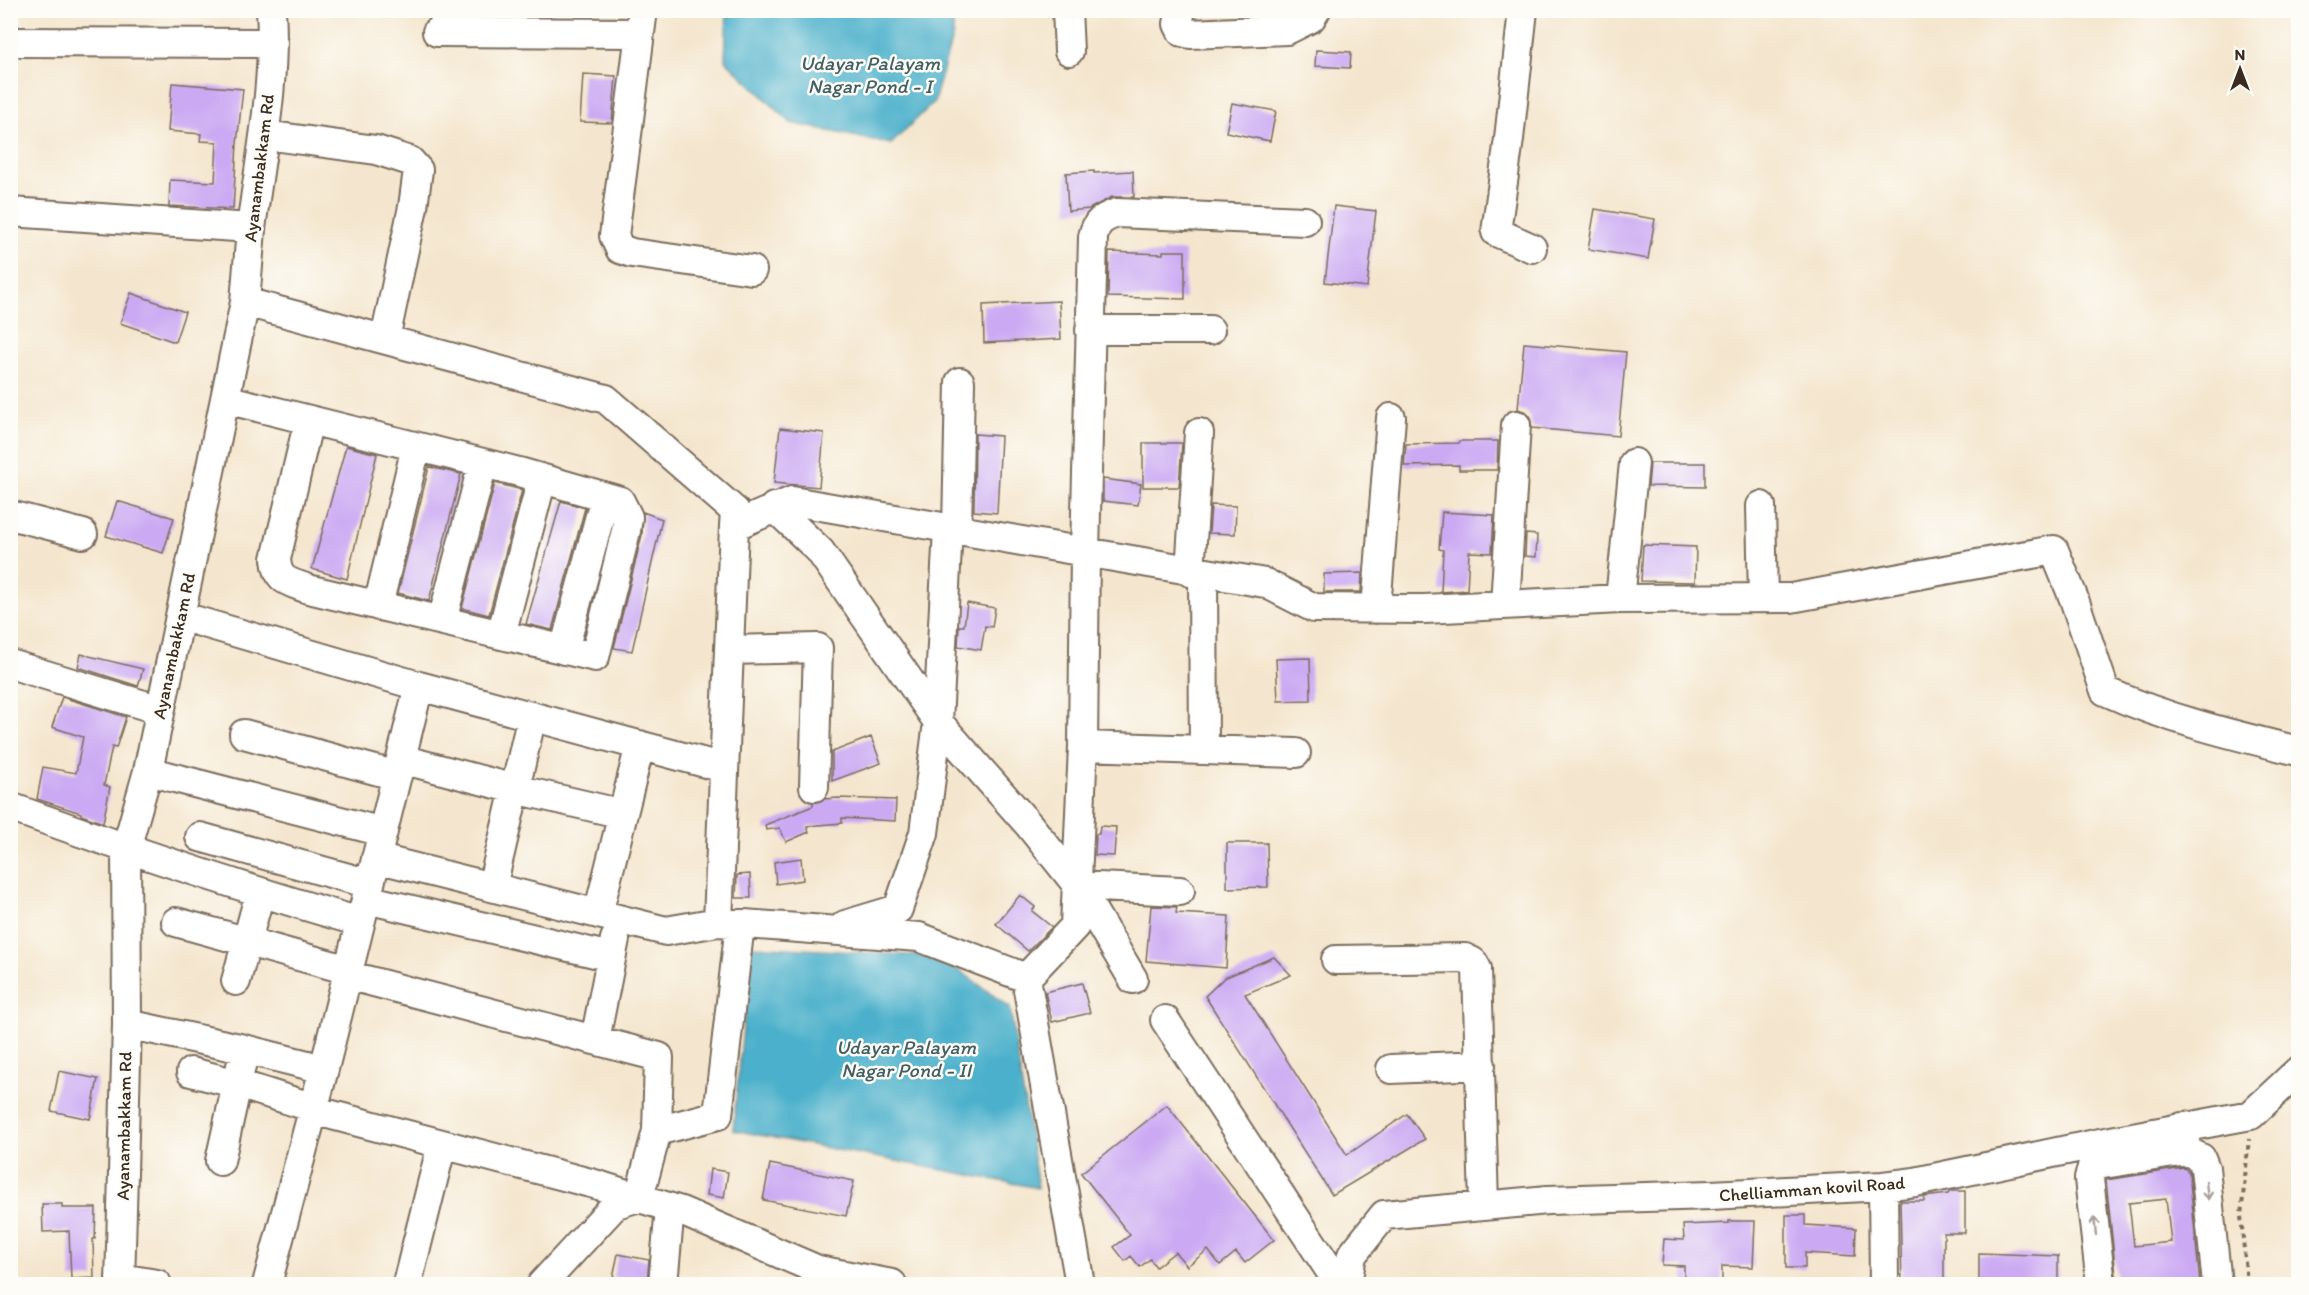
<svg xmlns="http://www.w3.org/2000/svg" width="2309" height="1295" viewBox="0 0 2309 1295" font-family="Itim,sans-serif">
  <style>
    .water { fill: #4cb0cb; stroke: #446d74; stroke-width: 1.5 }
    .building { fill: #cbaaf3; fill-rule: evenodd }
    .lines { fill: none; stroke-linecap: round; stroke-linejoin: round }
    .minor-casing { stroke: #7c6c5c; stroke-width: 32 }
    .path { stroke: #7c6c5c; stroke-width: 4; stroke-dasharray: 4.5 4.5; stroke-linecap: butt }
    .minor { stroke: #fff; stroke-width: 28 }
    .oneway { stroke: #a79f9a }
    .labels { text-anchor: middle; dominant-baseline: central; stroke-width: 5; stroke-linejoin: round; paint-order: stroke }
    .street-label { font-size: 18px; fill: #3b2a1e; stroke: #fdfcf7 }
    .water-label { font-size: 20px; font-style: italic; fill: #426063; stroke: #fdfcf7 }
  </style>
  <rect width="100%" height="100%" fill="#fdfcf7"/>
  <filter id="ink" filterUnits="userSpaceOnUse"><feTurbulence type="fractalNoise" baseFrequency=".0167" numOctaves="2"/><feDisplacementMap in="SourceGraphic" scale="12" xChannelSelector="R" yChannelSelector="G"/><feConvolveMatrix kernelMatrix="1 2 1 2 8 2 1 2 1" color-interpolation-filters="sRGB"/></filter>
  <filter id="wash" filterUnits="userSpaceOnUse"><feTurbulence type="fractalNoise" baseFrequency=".008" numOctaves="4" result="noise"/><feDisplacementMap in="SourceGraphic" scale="24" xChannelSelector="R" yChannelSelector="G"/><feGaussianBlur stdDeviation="1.35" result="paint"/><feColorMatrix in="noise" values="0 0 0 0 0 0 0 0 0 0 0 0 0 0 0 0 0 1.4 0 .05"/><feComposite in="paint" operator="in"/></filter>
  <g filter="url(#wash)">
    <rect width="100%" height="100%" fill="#f4e6ce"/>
    <path class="water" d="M727 11H953V34L934 102 891 144 791 123 725 60Z
      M751 946 924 956 959 970 1010 1008 1038 1188 733 1130Z"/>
    <g id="blocks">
      <path class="building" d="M1316 50 1351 52 1350 68 1315 66Z
        M583 74 616 76 612 123 580 122Z
        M172 83 243 89 237 144 233 209 169 206 170 180 215 182 217 142 200 141 201 134 168 131Z
        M1232 103 1276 111 1270 141 1226 132Z
        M1094 171V173L1133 171 1134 197H1112L1089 209 1068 211 1066 173Z
        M1334 206 1376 211 1367 287 1325 282Z
        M1595 209 1655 219 1648 259 1588 249Z
        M1163 251H1185V299L1108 297 1109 252 1163 254Z
        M131 293 185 312 175 342 120 323Z
        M1059 301 1061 339 984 343 983 305Z
        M1524 343 1626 352 1618 436 1532 428 1530 417 1526 412 1518 409Z
        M780 428 824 433 819 487 774 483Z
        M975 434 1001 436 997 513 974 511Z
        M1459 441H1498L1497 470H1459V465L1404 466 1406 444 1459 443Z
        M1143 443H1182L1179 487H1143Z
        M346 446 377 454 347 579 312 569Z
        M1650 463H1705V487L1648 486Z
        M429 467 461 474 429 601 398 593Z
        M1103 479 1141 484 1138 505 1103 501Z
        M495 483 522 490 489 615 462 608Z
        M117 501 174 518 163 553 106 536Z
        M561 501 585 508 552 630 526 624Z
        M1211 505 1236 506 1235 534 1209 533Z
        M643 512 662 519 632 651 614 648 642 535Z
        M1442 512 1494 515 1492 553 1469 552 1467 590 1441 592 1443 550 1439 549Z
        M1526 534 1537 535 1536 557 1525 556Z
        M1643 545 1696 547 1695 582 1641 581Z
        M1362 573 1361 592H1324V574Z
        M967 603 995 608 992 627 985 626 981 650 958 646 959 626H964Z
        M81 654 143 669 138 686 78 667Z
        M1310 658 1311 700 1278 701 1276 659Z
        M62 697 126 717 116 748 112 747 104 785 110 787 103 823 81 815V813L37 799 43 767 76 773 83 737 52 727Z
        M871 737 881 763 832 781V752Z
        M838 798 896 800 895 821 842 818V823L807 826 809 832 786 842 780 828 766 830 765 825 813 806V803L824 799Z
        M1100 826 1116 827 1114 856 1095 855 1096 834H1099Z
        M1227 843H1267L1268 887 1227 888Z
        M801 858 803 880 776 884 774 862Z
        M750 874 751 898H736L737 875Z
        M1020 895 1035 907 1032 911 1052 927 1028 951 996 924Z
        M1151 906 1177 907 1176 913 1229 916 1226 968 1146 961Z
        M1274 957 1291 975 1245 994 1347 1155 1407 1114 1425 1139 1332 1195 1205 996 1224 978Z
        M1082 983 1090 1013 1052 1022 1045 992Z
        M59 1071 98 1079 90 1119 51 1111Z
        M1167 1105 1274 1240 1245 1263 1236 1252 1220 1265 1208 1250 1187 1266 1175 1252 1156 1267 1150 1259 1140 1267 1131 1256 1125 1261 1114 1247 1130 1235 1081 1173Z
        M770 1164 854 1181 846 1216 763 1200Z
        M2184 1168 2189 1172 2200 1284H2117L2106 1180ZM2166 1199 2171 1242 2134 1246 2129 1203Z
        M710 1169 728 1172 724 1198 707 1195Z
        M1950 1191H1965V1233H1944V1284H1902L1900 1201H1924V1197L1948 1194Z
        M42 1204H62V1208H96L95 1239H93L94 1278 71 1279 69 1231 43 1232Z
        M1786 1215H1805V1225L1856 1228 1855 1256 1805 1253V1268H1786Z
        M1729 1221H1755L1753 1267 1722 1266V1284H1684V1266L1662 1265 1664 1239 1684 1240 1683 1225 1729 1223Z
        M1979 1253 2058 1256V1284H1979Z
        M618 1254 649 1260 647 1284 613 1277Z"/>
    </g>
  </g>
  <g filter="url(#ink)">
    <use href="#blocks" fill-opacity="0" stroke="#7c6c5c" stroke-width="1.5"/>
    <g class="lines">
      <defs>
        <path id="minor" d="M1067 10 1069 51
          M1181 10 1178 24 1182 32 1190 34 1287 30 1311 18 1316 10
          M1523 10 1509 139 1496 232 1532 248
          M437 32 640 33 643 10
          M640 33 614 236 620 249 632 253 752 270
          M10 42 273 43
          M265 135 376 150 410 161 418 170 413 207 385 339
          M10 212 251 228
          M1305 221 1117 213C1103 218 1096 221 1093 237L1085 552 1265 583 1314 608 1424 609 1620 599 1791 598 2054 550 2074 599 2105 691C2167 719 2233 735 2298 751
          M245 302 606 399 735 511 734 526C729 658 724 790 718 922L919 937 1026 978 1075 926 1083 746 1085 552 792 501 734 526
          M1090 330H1210
          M225 399 519 472 620 501 628 517 626 531 595 657 308 589C288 581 278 582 276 559L309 420
          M1761 506 1763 598
          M774 507 820 551 938 722 1029 825 1078 886 1133 979
          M10 515 83 534
          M957 530 960 382
          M1190 572 1199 433
          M1203 573 1204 750
          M1620 599 1634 463
          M1505 605 1516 425
          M378 606 416 447
          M1376 609 1391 418
          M180 616 419 686 724 768
          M442 621 483 463
          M501 635 542 479
          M564 650 605 497
          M729 650 818 648 814 787
          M10 664 160 710
          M244 734 397 776
          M1083 746 1296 753
          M401 759 515 789 623 814
          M148 771 383 832
          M10 807C126 849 242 888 360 922
          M200 837 370 884
          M376 858 666 931 718 922
          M1078 886 1180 891
          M492 887 532 716
          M366 899 611 957
          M598 914 640 745
          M176 922 349 970
          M845 925 898 909 924 833 938 722 948 528
          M1336 960 1465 958 1473 962 1477 969 1484 1205
          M347 975 659 1057 657 1131
          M1026 978 1080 1284
          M236 981 260 893
          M1165 1020 1339 1284
          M127 1024 244 1049 324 1069
          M595 1040 615 939
          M1391 1069 1481 1065
          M191 1072 238 1084 314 1108
          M313 1110 598 1185 681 1211 818 1270 892 1284
          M2182 1127 2187 1151 2201 1158 2205 1168 2217 1284
          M2100 1143 2099 1162 2092 1167 2089 1179 2101 1284
          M220 1161 241 1066
          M2097 1165 2187 1151
          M1883 1186 1884 1284
          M639 1197 657 1131 718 1115 740 924
          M120 1278 157 1284
          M120 1284 127 1024 126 849 148 771 245 302C247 277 249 253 251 229 260 156 276 84 271 10
          M267 1284 324 1069 419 686
          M407 1284 442 1144
          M542 1284 616 1204 639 1197
          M663 1284 670 1208
          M1347 1284 1352 1255 1384 1215 1548 1200 1711 1195 1883 1186 1915 1182 2100 1143 2251 1115 2298 1071"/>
      </defs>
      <use href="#minor" class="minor-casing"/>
      <path class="path" d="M2247 1284 2241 1216 2249 1139"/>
      <use href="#minor" class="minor"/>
    </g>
    <defs><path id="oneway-shaft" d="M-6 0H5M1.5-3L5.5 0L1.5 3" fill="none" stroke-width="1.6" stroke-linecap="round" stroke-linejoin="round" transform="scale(1.5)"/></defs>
    <g class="oneway">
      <use href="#oneway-shaft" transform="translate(2207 1191) rotate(84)"/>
      <use href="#oneway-shaft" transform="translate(2095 1226) rotate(-96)"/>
    </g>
  </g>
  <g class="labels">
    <g class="street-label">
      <text transform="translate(259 168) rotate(-83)">Ayanambakkam Rd</text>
      <text transform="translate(174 646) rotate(-78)">Ayanambakkam Rd</text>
      <text transform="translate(124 1126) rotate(-89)">Ayanambakkam Rd</text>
      <text transform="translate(1812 1189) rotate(-4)">Chelliamman kovil Road</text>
    </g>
    <g class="water-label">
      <text x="870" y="63">Udayar Palayam<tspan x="870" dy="23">Nagar Pond - I</tspan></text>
      <text x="906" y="1047">Udayar Palayam<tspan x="906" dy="23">Nagar Pond - II</tspan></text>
    </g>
  </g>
  <rect width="2309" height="1295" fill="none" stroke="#fdfcf7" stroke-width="36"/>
  <g transform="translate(2240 69)" stroke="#fdfcf7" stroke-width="4.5" paint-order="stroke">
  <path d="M0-4.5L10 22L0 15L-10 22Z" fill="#3b2a1e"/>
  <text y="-9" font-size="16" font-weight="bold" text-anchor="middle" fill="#3b2a1e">N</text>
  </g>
</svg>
